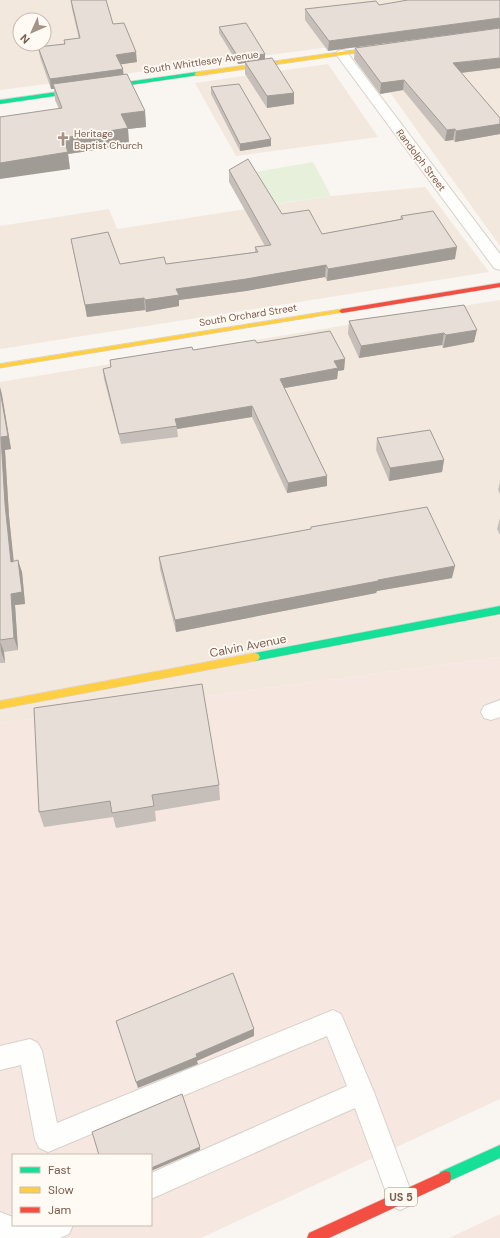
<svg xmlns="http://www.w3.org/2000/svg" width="500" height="1238" viewBox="0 0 500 1238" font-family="'DM Sans',sans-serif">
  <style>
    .residential { fill: #f2e8de; fill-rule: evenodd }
    .commercial { fill: #f6e8e1; fill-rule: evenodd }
    .green { fill: #e7f0db }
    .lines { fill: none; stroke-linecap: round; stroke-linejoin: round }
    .lane-casing { stroke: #d7d1cb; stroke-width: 2 }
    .street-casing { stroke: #d7d1cb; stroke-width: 2 }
    .fast-casing { stroke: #d9d2cb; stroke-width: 1 }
    .slow-casing { stroke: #d9d2cb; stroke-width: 1 }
    .jam-casing { stroke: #d9d2cb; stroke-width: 1 }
    .lane { fill: #fefefd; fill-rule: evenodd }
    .street { fill: #fefefd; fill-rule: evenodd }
    .fast { fill: #16e098; fill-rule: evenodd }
    .slow { fill: #ffcf43; fill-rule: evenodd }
    .jam { fill: #f24e42; fill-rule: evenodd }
    .wall { fill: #c6bfb9 }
    .shaded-wall { fill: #a19b96 }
    .building { fill: #e6ded7; stroke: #a19b96 }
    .labels { text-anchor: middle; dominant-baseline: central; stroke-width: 3.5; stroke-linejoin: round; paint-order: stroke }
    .far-street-label { font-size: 10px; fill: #7a5c4d; stroke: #fffaf3 }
    .far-poi-label { font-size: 10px; fill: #7a5c4d; stroke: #fffaf3; text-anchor: start }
    .shield { fill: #fffaf3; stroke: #a28b7f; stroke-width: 1 }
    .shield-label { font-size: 11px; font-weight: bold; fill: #7a5c4d }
    .street-label { font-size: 12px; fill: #7a5c4d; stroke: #fffaf3 }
  </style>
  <rect width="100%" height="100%" fill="#f9f5f0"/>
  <path class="residential" d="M0 0H500V25L0 90ZM20 20H44V44H20Z
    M500 41V246L366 59Z
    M328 64 378 137 236 156 195 83Z
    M425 187 489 272 0 349V226L109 209 117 229 331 196Z
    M500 300V657L0 723V382Z"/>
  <path class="commercial" d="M500 657V1099L201 1238H0V723ZM13 1155H151V1225H13Z
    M500 1214V1238H449Z"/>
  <path class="green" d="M313 162 331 196 269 205 250 173Z"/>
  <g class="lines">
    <defs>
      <path id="lane" d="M500 700V717L491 720 484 718 481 712 484 706Z
        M333 1010 341 1014 374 1092 413 1197 409 1206 400 1210 391 1206 355 1108 151 1199V1173L347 1086 327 1036 48 1152 39 1148 35 1139 21 1065 0 1070V1046L30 1039 38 1043 42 1051 57 1123Z
        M0 1212 13 1217V1225H73L69 1234 60 1238H0Z"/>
      <path id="street" d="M342 50 346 51 500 254V270L494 268 338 57 336 54 338 51Z"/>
      <path id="fast" d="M197 72 199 73V75L0 104V100Z
        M500 606V614L255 661 252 660 250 657 252 654 255 653Z
        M500 1145V1158L445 1183 440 1182 439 1177 440 1172Z"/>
      <path id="slow" d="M383 46 386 48 385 49 197 76 194 74 197 72Z
        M342 309 344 310V312L0 368V364Z
        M255 653 258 654 260 657 258 660 255 661 0 709V701Z"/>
      <path id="jam" d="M500 283V287L342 313 339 311 342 309Z
        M445 1171 450 1172 451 1177 450 1182 329 1238H307L309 1233Z"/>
    </defs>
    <use href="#lane" class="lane-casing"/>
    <use href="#street" class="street-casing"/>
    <use href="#fast" class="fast-casing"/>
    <use href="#slow" class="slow-casing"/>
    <use href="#jam" class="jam-casing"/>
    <use href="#lane" class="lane"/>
    <use href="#street" class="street"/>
    <use href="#fast" class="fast"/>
    <use href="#slow" class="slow"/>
    <use href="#jam" class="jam"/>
  </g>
  <path class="wall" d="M71 0 113 24 137 62 120 64 123 69V75L145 111 146 127 128 129 129 145 68 154 70 169 59 109 55 100 54 89H51L40 57 38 47 64 44V40L79 39 72 9Z
    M379 5 328 51 305 20V9Z
    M219 27 265 54V59L294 93V104L267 108 245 74V63L238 64 219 33Z
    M355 48 500 68 461 73 500 118V134L455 142 453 140 445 141 403 90 380 94 354 59Z
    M211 87 271 139V146L240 151 211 94Z
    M229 170 282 214 322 234 400 219 401 216 455 259 327 281 325 277 246 291 179 300V306L146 312 145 310 87 317 73 250 71 239 120 264H166L255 252V247L265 246 229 182Z
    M464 305 474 342 443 348 442 345 359 358 348 334 349 321Z
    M257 343 345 359 344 370 338 371 337 379 284 388 327 486 287 493 252 417 177 429 178 437 121 444 104 379 103 369 111 368 110 360 193 350Z
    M0 387 2 395 11 449 5 450 9 516 13 561 22 572 25 604 15 605 18 650 4 652 5 663H0Z
    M377 438 444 460 442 472 389 481 376 450Z
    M500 482V494L498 490Z
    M500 518V535L497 529Z
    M311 527 452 578 377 591 376 593 176 632 160 569 159 557 311 529Z
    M34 708 219 785 220 800 155 811 156 821 116 828 113 817 44 827 39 812Z"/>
  <path class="shaded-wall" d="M500 18V28L328 51 329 41Z
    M136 52 137 62 117 65 116 55Z
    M265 54V60L238 64V57Z
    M500 58V68L451 74 453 63Z
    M123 69 124 79 53 84 54 89H51L50 79Z
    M404 80 403 90 380 94 381 83Z
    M294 93V104L267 108V96Z
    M145 111 146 127 128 129 129 145 68 154 70 169 0 179V163L121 114Z
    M500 124V134L455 142 456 131Z
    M455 129 453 140 445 141 447 130Z
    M271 139V146L240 151V144Z
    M457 247 455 259 327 281 328 269Z
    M326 265 325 277 246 291 179 300V306L146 312 145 300 176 289Z
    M144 298 145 310 87 317 85 305Z
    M477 330 474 342 443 348 446 335Z
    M444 333 442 345 359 358 361 346Z
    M345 359 344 370 338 371 337 379 279 389 280 379 334 361Z
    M0 387 2 395 11 449 5 450 9 516 15 573 11 562 5 504 1 437Z
    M252 406V417L177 429 175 419Z
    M444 460 442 472 389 481 390 468Z
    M327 476V486L287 493 288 483Z
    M18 560 22 572 25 604 15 605 18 650 14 638 11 594Z
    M455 566 452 578 377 591 376 593 176 632 175 620 378 580Z
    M0 641 4 652 5 663 1 651Z
    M254 1029V1036L197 1061 198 1064 138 1088 136 1082 196 1054Z
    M200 1147V1150L151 1171V1168Z"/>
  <path class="building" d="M71 0H106L113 24 124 23 136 52 116 55 123 69 50 79 38 47 65 44 64 40 80 38Z
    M408 0H500V18L329 41 305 9 376 1 379 5Z
    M246 23 265 54 238 57 219 27Z
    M500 28V58L453 63 500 118V124L456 131 455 129 447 130 404 80 381 83 355 48Z
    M272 58 294 93 267 96 245 62Z
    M127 74 145 111 121 114 128 128 63 138 68 152 0 163V117L62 108 53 84Z
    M239 84 271 139 240 144 211 87Z
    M248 159 282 214 309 210 322 234 403 219 401 216 433 211 457 247 328 269 326 265 246 279 176 289 179 295 145 300 144 298 85 305 71 239 108 232 120 264 164 257 166 264 258 252 255 247 271 245 229 170Z
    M464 305 477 330 446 335 444 333 361 346 349 321Z
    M330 331 345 359 334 361 338 368 280 379 327 476 288 483 252 406 175 419 177 426 119 434 103 369 111 367 110 360 192 347 193 350 255 340 257 343Z
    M0 390 8 436 1 437 5 504 11 562 18 560 22 592 11 594 14 638 0 640Z
    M430 430 444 460 390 468 377 438Z
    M427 507 455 566 378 580V581L175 620 159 557 311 529V527Z
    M202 684 219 785 152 795 154 806 112 813 110 801 39 812 34 708Z
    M233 973 254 1029 196 1054 197 1057 136 1082 116 1021Z
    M182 1094 200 1147 151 1168V1155H99L92 1132Z"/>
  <defs>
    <symbol id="church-bare" viewBox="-9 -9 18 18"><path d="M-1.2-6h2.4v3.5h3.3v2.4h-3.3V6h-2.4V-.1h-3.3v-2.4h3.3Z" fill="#a69286" stroke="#fffaf3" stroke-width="2.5" paint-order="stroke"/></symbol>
  </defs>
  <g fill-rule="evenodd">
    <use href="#church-bare" x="53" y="129" width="20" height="20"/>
  </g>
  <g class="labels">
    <g class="far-street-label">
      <text transform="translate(201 62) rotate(-8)">South Whittlesey Avenue</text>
      <text transform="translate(421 160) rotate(53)">Randolph Street</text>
      <text transform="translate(248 315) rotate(-9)">South Orchard Street</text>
    </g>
    <g class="far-poi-label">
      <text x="74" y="133">Heritage<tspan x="74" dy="12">Baptist Church</tspan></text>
    </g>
    <rect class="shield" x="385" y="1188" width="32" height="18" rx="3"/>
    <g class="shield-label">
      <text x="401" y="1197">US 5</text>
    </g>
    <g class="street-label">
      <text transform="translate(248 646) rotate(-11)">Calvin Avenue</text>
    </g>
  </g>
  <rect x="12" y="1154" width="140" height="72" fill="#fffaf3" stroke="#cabbb1"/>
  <rect x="20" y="1167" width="20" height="6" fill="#16e098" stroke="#cabbb1"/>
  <text x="48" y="1174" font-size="12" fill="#7a5c4d">Fast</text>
  <rect x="20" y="1187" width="20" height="6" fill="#ffcf43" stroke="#cabbb1"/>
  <text x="48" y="1194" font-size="12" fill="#7a5c4d">Slow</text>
  <rect x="20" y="1207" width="20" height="6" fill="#f24e42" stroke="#cabbb1"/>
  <text x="48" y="1214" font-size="12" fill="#7a5c4d">Jam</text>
  <g transform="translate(32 32) rotate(225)"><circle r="19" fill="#fffaf3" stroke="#cabbb1"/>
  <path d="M0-3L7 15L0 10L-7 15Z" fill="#a69286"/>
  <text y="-6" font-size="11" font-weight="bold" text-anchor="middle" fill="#7a5c4d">N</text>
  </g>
</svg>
